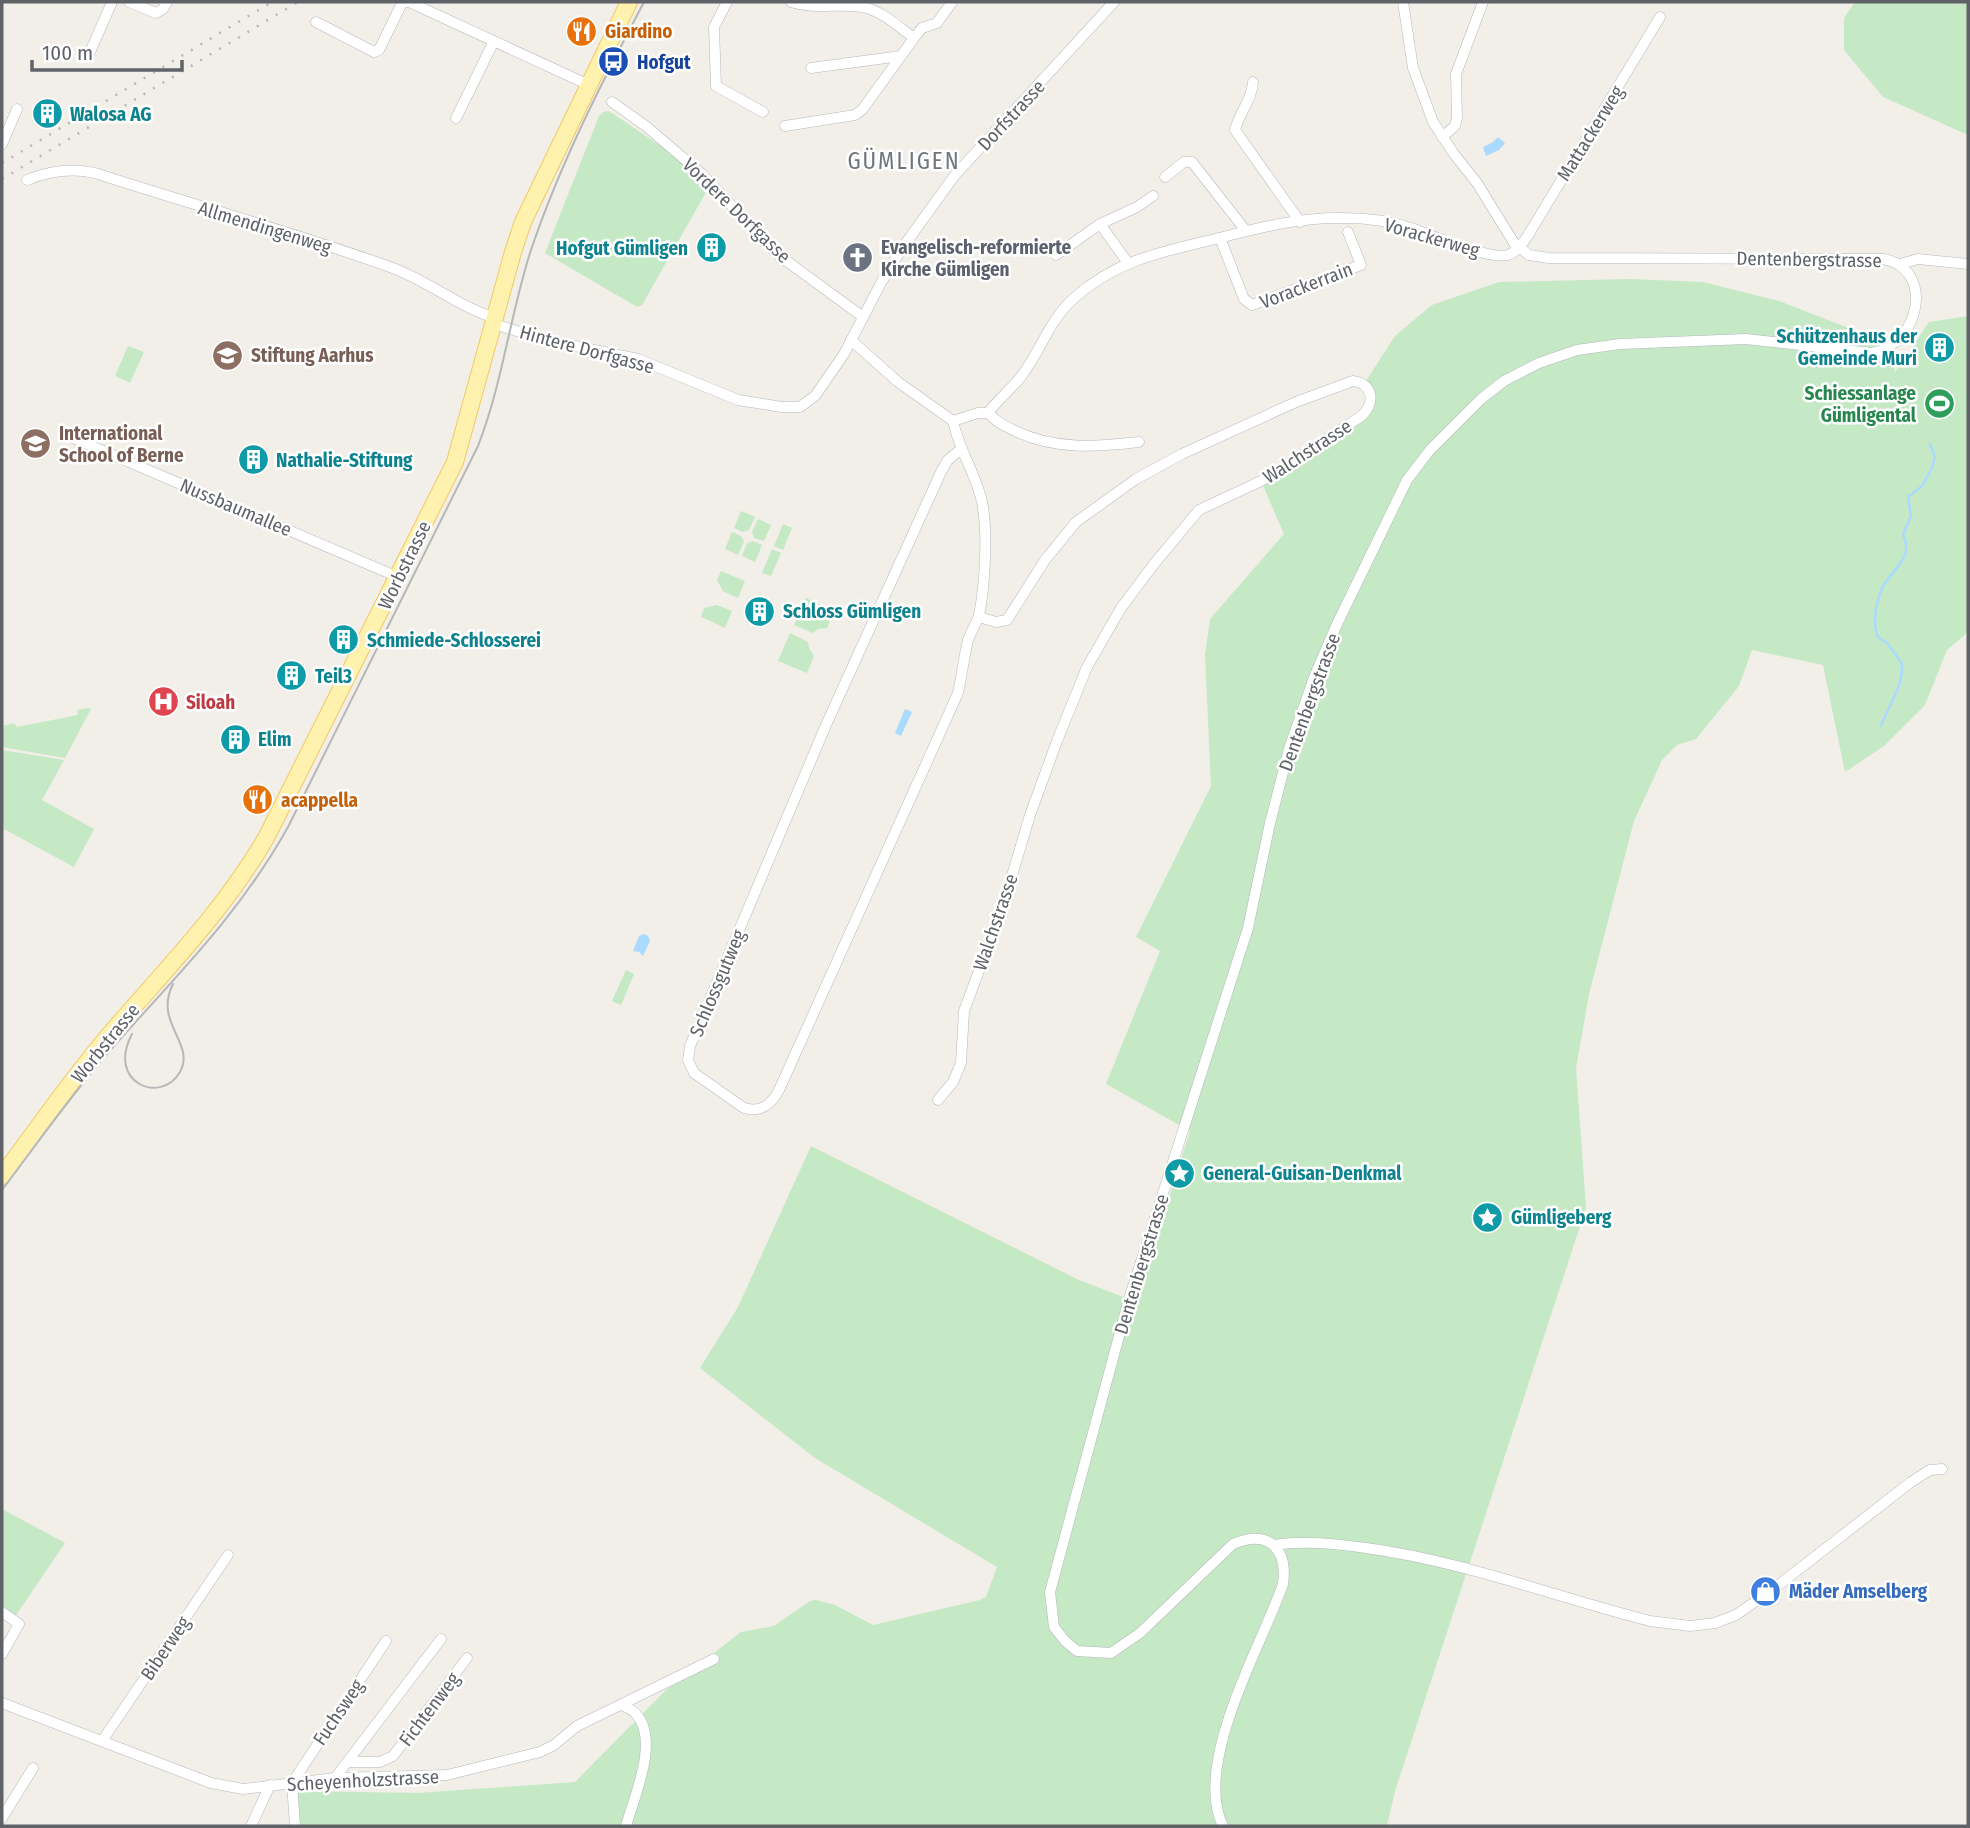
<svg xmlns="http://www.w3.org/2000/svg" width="1970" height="1828" font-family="'Fira Sans Condensed',sans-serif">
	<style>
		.green { fill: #c5e8c5 }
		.water { fill: #aadaff }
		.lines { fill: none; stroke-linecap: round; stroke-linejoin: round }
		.stream { stroke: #aadaff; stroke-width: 2.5 }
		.street-casing { stroke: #b5b8bc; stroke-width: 11 }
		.primary-casing { stroke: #f2c960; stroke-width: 18 }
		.street { stroke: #fff; stroke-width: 10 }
		.primary { stroke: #fff2af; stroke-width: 16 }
		.tram { stroke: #b6b7b8; stroke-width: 2 }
		.rail { stroke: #b6b7b8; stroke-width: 2.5; stroke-dasharray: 2 9; stroke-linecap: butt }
		.labels { text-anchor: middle; stroke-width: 5; stroke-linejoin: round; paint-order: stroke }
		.food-label { font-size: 19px; font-weight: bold; fill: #c56008; stroke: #fff; text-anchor: start }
		.transit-label { font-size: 19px; font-weight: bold; fill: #164399; stroke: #fff; text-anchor: start }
		.culture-label { font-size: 19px; font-weight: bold; fill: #0d838f; stroke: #fff; text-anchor: start }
		.street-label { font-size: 19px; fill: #5f6368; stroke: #fff }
		.worship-label { font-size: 19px; font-weight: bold; fill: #5b616d; stroke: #fff; text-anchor: start }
		.education-label { font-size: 19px; font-weight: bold; fill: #785e54; stroke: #fff; text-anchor: start }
		.leisure-label { font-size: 19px; font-weight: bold; fill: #27864d; stroke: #fff; text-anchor: end }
		.health-label { font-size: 19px; font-weight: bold; fill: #be3a42; stroke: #fff; text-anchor: start }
		.shop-label { font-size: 19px; font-weight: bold; fill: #366cbe; stroke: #fff; text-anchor: start }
		.quarter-label { font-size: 23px; letter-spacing: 2px; fill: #70757a; stroke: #fff }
	</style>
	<rect width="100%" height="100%" fill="#f1efe8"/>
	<!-- green -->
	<g class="green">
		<polygon points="1855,2 1968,2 1968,135 1883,97 1844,50 1844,18"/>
		<polygon points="609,111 668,151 709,187 642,305 637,307 545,253 599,116 603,112"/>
		<polygon points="1630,279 1703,282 1779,301 1877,339 1894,361 1895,372 1929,322 1968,316 1968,632 1947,650 1925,705 1884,746 1845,772 1823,665 1752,650 1739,686 1696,739 1677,745 1662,760 1634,821 1589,994 1576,1068 1586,1208 1395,1791 1387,1826 300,1826 297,1791 418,1793 575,1782 666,1690 741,1632 774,1626 810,1601 816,1600 835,1605 873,1625 980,1600 986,1597 997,1567 815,1458 700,1368 738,1307 811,1146 1079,1280 1136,1302 1190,1131 1106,1084 1160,951 1136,937 1211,786 1205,655 1210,619 1284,534 1261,481 1369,407 1364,384 1395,336 1432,305 1499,282"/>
		<polygon points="128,346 144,352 130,383 115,376"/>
		<polygon points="741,511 755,517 749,530 743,532 734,528"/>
		<polygon points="758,519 771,525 764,541 754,538 752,532"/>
		<polygon points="783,524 792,528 783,550 774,546"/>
		<polygon points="732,532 741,536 744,541 738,555 725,549"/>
		<polygon points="753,541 762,545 755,562 742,556 747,543"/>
		<polygon points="772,549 781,553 771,576 762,573"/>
		<polygon points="721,571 745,581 738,598 723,591 717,580"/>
		<polygon points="806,598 834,611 827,628 818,629 813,633 794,625"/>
		<polygon points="717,605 732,611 725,628 701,617 704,608"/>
		<polygon points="790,633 808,642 809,648 814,656 807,673 778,661"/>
		<polygon points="88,708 91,709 65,758 2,747 2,726 14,723 17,727 78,715 77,710"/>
		<polygon points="2,750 64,760 42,800 94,829 74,867 2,828"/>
		<polygon points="626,970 634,974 621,1005 612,1001"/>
		<polygon points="2,1509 65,1543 12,1621 2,1615"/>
	</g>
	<!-- water -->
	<g class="water">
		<polygon points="1498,137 1505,143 1499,150 1486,156 1483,147 1493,142"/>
		<polygon points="905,709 912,712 901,736 895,733"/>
		<polygon points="644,934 648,936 650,941 643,956 639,952 633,951 639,936"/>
	</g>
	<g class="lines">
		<!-- stream -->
		<path class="stream" d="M 1881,726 C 1889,704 1903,687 1902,664 L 1888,644 L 1878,637 C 1872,623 1876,597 1885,583 C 1895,568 1914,555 1903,535 L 1911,516 L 1908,497 L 1922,486 L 1932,468 L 1935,457 L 1930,444"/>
		<defs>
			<g id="street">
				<polyline points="129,2 156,13 163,9 167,2"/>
				<polyline points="409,2 589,85"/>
				<polyline points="727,2 714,27 716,86 763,112"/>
				<path d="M 791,2 C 815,10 838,3 862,7 C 881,10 899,27 914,38"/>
				<polyline points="316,22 374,52 379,50 402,3 407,2"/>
				<polyline points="90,52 112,2"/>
				<polyline points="811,68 901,56"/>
				<path d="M 1253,82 C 1252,100 1239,113 1235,130 L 1300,222"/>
				<polyline points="612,102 647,127 702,174 777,254 863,317"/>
				<polyline points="456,118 494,41"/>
				<polyline points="785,126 855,115 862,110 914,38 922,28 937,23 952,2"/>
				<polyline points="1442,137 1455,126 1457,118 1456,74 1483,2"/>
				<polyline points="2,144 17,109"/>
				<polyline points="1165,177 1184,162 1192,162 1246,231"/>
				<path d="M 27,180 C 49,171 72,168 95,173 C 193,205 293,232 390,267 C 427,280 457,306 495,318"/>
				<polyline points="1220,238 1244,299 1252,305 1361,265 1348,232"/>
				<polyline points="1056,255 1100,224"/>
				<polyline points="1128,263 1100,224 1137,207 1153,196"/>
				<polyline points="1900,264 1918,259 1968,264"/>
				<polyline points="494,324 546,340 638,359 738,400 782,407 800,407 815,396 844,354 882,281 903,247 955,175 1114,2"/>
				<polyline points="851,340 898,382 953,421"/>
				<path d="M 988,413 C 998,399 1013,388 1023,374 C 1041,349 1050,320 1073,299 C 1118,258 1167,251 1223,237 C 1261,227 1303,217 1343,218 C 1366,218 1390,221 1411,228 C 1431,235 1489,260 1508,255 C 1516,253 1522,244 1527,237 L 1660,17"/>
				<path d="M 953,421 C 959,450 976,474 982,502 C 988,531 985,586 979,615 C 977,623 971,631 968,640 C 964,657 962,675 958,693 L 779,1090 C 771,1105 761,1113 744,1108 L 694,1073 L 688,1060 L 690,1046 L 826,725 L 941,472 L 947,461 L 962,448"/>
				<path d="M 953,421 L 978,413 L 988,413 C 996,422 1005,426 1015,431 C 1055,450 1096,447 1139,442"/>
				<polyline points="73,438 398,577"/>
				<path d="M 938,1100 L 953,1082 L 961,1063 L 964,1011 L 1002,909 L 1030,815 L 1057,741 L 1087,667 L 1121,608 L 1154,564 L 1199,510 L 1261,481 L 1360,417 C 1375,405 1375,384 1353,381 L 1296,402 L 1182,454 L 1136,479 L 1076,522 L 1045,560 L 1007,620 L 996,622 L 979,617"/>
				<path d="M 1275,1545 C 1304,1540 1337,1544 1366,1548 C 1463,1561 1555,1597 1650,1621 L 1690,1626 L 1715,1623 L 1736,1615 L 1776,1587 L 1911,1482 L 1930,1470 L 1942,1469"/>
				<polyline points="2,1612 19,1624 2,1654"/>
				<polyline points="2,1703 211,1783 243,1789 335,1778 447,1775 540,1752 554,1745 577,1726 714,1659"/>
				<path d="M 622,1705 C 626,1707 633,1710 636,1714 C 660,1740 634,1797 626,1826"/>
				<polyline points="102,1741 228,1555"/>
				<polyline points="348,1762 380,1762 393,1756 467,1658"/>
				<polyline points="335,1778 441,1639"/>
				<polyline points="2,1818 33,1768"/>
				<polyline points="251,1826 270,1785"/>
				<polyline points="295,1826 292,1783 386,1641"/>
				<path d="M 1223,1826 C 1192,1764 1262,1645 1283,1584 C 1288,1548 1268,1529 1233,1544 L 1140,1633 L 1111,1653 L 1077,1651 L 1065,1641 L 1054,1627 L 1050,1592 L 1129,1299 L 1248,928 L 1270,823 L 1289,749 L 1315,675 L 1337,624 L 1407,480 L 1430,450 L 1481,399 L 1504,381 L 1539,363 L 1577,350 L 1620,344 L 1746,339 L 1872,353 C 1921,344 1935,268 1883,259 L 1549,258 L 1529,255 L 1514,243 L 1477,183 L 1454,154 L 1433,122 L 1413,68 L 1403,2"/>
			</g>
			<path id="primary" d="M 2,1176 C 37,1129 71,1080 109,1035 C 164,971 223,912 266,838 L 455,462 L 513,252 L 523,222 L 629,2"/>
		</defs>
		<!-- street casing -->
		<use href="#street" class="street-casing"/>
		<!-- primary casing -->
		<use href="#primary" class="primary-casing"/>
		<!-- street -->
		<use href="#street" class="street"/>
		<!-- primary -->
		<use href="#primary" class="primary"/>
		<!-- tram -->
		<g class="tram">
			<path d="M 132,1034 C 106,1083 161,1105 180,1072 C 196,1043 153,1023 173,984"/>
			<path d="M 2,1190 C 36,1145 69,1098 106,1055 C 173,979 238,917 288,827 L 478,446 C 503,382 510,314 531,250 C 560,164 602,82 644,2"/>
		</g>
		<!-- rail -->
		<g class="rail">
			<polyline points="2,163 272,2"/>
			<polyline points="2,179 298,2"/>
		</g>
	</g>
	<!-- icons -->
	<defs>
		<symbol id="restaurant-disc" viewBox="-11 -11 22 22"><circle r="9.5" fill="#e8710a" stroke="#fff"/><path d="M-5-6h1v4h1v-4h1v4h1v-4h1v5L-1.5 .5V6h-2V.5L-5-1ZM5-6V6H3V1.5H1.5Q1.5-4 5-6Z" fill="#fff"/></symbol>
		<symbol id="bus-disc" viewBox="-11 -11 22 22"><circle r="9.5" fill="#1a4fb4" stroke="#fff"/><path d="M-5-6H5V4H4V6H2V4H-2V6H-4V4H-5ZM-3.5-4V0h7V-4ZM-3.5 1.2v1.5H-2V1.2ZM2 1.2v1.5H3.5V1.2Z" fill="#fff"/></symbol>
		<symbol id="building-disc" viewBox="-11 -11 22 22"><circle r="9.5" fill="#0f9aa8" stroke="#fff"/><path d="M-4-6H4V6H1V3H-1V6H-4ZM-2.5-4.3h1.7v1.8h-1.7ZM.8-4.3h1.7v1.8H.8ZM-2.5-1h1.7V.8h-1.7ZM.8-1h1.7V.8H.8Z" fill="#fff"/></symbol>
		<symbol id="church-disc" viewBox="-11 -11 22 22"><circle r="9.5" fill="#6b7280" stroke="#fff"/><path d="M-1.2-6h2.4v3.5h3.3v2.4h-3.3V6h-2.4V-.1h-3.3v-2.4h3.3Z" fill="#fff"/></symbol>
		<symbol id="school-disc" viewBox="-11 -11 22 22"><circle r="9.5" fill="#8d6e63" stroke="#fff"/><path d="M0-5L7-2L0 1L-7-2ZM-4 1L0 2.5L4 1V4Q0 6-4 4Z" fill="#fff"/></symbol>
		<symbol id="stadium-disc" viewBox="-11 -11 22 22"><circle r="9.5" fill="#2e9e5b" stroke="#fff"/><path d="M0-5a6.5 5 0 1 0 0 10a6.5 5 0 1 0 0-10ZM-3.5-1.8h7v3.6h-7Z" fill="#fff"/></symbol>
		<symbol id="hospital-disc" viewBox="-11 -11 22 22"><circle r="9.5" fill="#e0444e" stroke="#fff"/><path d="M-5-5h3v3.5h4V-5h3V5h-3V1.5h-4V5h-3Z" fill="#fff"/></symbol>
		<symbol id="sight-disc" viewBox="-11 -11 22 22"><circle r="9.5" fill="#0f9aa8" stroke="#fff"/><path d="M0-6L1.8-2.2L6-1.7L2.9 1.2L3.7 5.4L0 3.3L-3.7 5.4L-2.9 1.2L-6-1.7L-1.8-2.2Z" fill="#fff"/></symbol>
		<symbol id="shop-disc" viewBox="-11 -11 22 22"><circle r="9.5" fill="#3f7fe0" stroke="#fff"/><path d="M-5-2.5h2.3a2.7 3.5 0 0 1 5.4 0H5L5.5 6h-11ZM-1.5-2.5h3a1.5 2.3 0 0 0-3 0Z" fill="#fff"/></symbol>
	</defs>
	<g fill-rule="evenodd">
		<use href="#restaurant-disc" x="564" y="14" width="35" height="35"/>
		<use href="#bus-disc" x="596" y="44" width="35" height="35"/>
		<use href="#building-disc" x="30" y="96" width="35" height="35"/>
		<use href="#building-disc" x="694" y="230" width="35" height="35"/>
		<use href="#church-disc" x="840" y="240" width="35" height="35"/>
		<use href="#building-disc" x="1922" y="330" width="35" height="35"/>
		<use href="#school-disc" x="210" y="338" width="35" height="35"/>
		<use href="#stadium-disc" x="1922" y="386" width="35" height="35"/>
		<use href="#school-disc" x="18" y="426" width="35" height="35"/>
		<use href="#building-disc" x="236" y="442" width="35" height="35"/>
		<use href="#building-disc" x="742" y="594" width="35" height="35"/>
		<use href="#building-disc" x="326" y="622" width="35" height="35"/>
		<use href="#building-disc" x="274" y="658" width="35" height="35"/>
		<use href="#hospital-disc" x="146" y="684" width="35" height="35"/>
		<use href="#building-disc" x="218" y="722" width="35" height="35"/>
		<use href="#restaurant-disc" x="240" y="782" width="35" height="35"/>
		<use href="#sight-disc" x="1162" y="1156" width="35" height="35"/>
		<use href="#sight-disc" x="1470" y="1200" width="35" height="35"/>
		<use href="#shop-disc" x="1748" y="1574" width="35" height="35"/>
	</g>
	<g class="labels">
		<!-- food labels -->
		<g class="food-label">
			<text x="605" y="38">Giardino</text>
			<text x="281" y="807">acappella</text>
		</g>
		<!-- transit labels -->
		<g class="transit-label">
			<text x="637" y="69">Hofgut</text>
		</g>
		<!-- culture labels -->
		<g class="culture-label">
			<text x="70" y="121">Walosa AG</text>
			<text x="688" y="255" text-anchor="end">Hofgut Gümligen</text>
			<text x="1917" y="343" text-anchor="end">Schützenhaus der<tspan x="1917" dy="22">Gemeinde Muri</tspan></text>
			<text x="276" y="467">Nathalie-Stiftung</text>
			<text x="783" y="618">Schloss Gümligen</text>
			<text x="367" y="647">Schmiede-Schlosserei</text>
			<text x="315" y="683">Teil3</text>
			<text x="258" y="746">Elim</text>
			<text x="1203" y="1180">General-Guisan-Denkmal</text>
			<text x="1511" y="1224">Gümligeberg</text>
		</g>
		<!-- street labels -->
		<g class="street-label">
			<text transform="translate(1011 115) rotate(-47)" y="7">Dorfstrasse</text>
			<text transform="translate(1590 133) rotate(-58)" y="7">Mattackerweg</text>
			<text transform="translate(737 210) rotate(44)" y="7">Vordere Dorfgasse</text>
			<text transform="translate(265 227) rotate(17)" y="7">Allmendingenweg</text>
			<text transform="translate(1432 237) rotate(16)" y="7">Vorackerweg</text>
			<text transform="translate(1809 259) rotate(1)" y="7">Dentenbergstrasse</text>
			<text transform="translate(1306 285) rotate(-21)" y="7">Vorackerrain</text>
			<text transform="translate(587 349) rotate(15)" y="7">Hintere Dorfgasse</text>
			<text transform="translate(1307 451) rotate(-33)" y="7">Walchstrasse</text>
			<text transform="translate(236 507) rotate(23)" y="7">Nussbaumallee</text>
			<text transform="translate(404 565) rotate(-64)" y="7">Worbstrasse</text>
			<text transform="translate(1309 702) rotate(-70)" y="7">Dentenbergstrasse</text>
			<text transform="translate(995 922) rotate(-71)" y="7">Walchstrasse</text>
			<text transform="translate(717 983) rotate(-67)" y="7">Schlossgutweg</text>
			<text transform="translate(105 1043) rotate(-51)" y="7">Worbstrasse</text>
			<text transform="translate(1141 1264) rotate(-73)" y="7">Dentenbergstrasse</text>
			<text transform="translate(165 1648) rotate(-56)" y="7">Biberweg</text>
			<text transform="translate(429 1709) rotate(-53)" y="7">Fichtenweg</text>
			<text transform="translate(338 1712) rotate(-56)" y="7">Fuchsweg</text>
			<text transform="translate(363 1780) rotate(-3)" y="7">Scheyenholzstrasse</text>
		</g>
		<!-- worship labels -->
		<g class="worship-label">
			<text x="881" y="254">Evangelisch-reformierte<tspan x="881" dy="22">Kirche Gümligen</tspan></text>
		</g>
		<!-- education labels -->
		<g class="education-label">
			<text x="251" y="362">Stiftung Aarhus</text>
			<text x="59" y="440">International<tspan x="59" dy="22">School of Berne</tspan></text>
		</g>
		<!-- leisure labels -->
		<g class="leisure-label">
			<text x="1916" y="400">Schiessanlage<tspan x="1916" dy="22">Gümligental</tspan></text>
		</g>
		<!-- health labels -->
		<g class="health-label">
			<text x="186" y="709">Siloah</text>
		</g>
		<!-- shop labels -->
		<g class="shop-label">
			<text x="1789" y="1598">Mäder Amselberg</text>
		</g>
		<!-- quarter labels -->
		<g class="quarter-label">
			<text x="904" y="169">GÜMLIGEN</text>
		</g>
	</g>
	<!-- border -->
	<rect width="1970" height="1828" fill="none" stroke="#5f6368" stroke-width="7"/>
	<!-- scale -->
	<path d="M32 60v10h150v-10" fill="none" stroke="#5f6368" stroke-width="3.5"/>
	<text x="42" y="60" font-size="21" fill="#5f6368" stroke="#ffffff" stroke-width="5" paint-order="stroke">100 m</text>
</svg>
